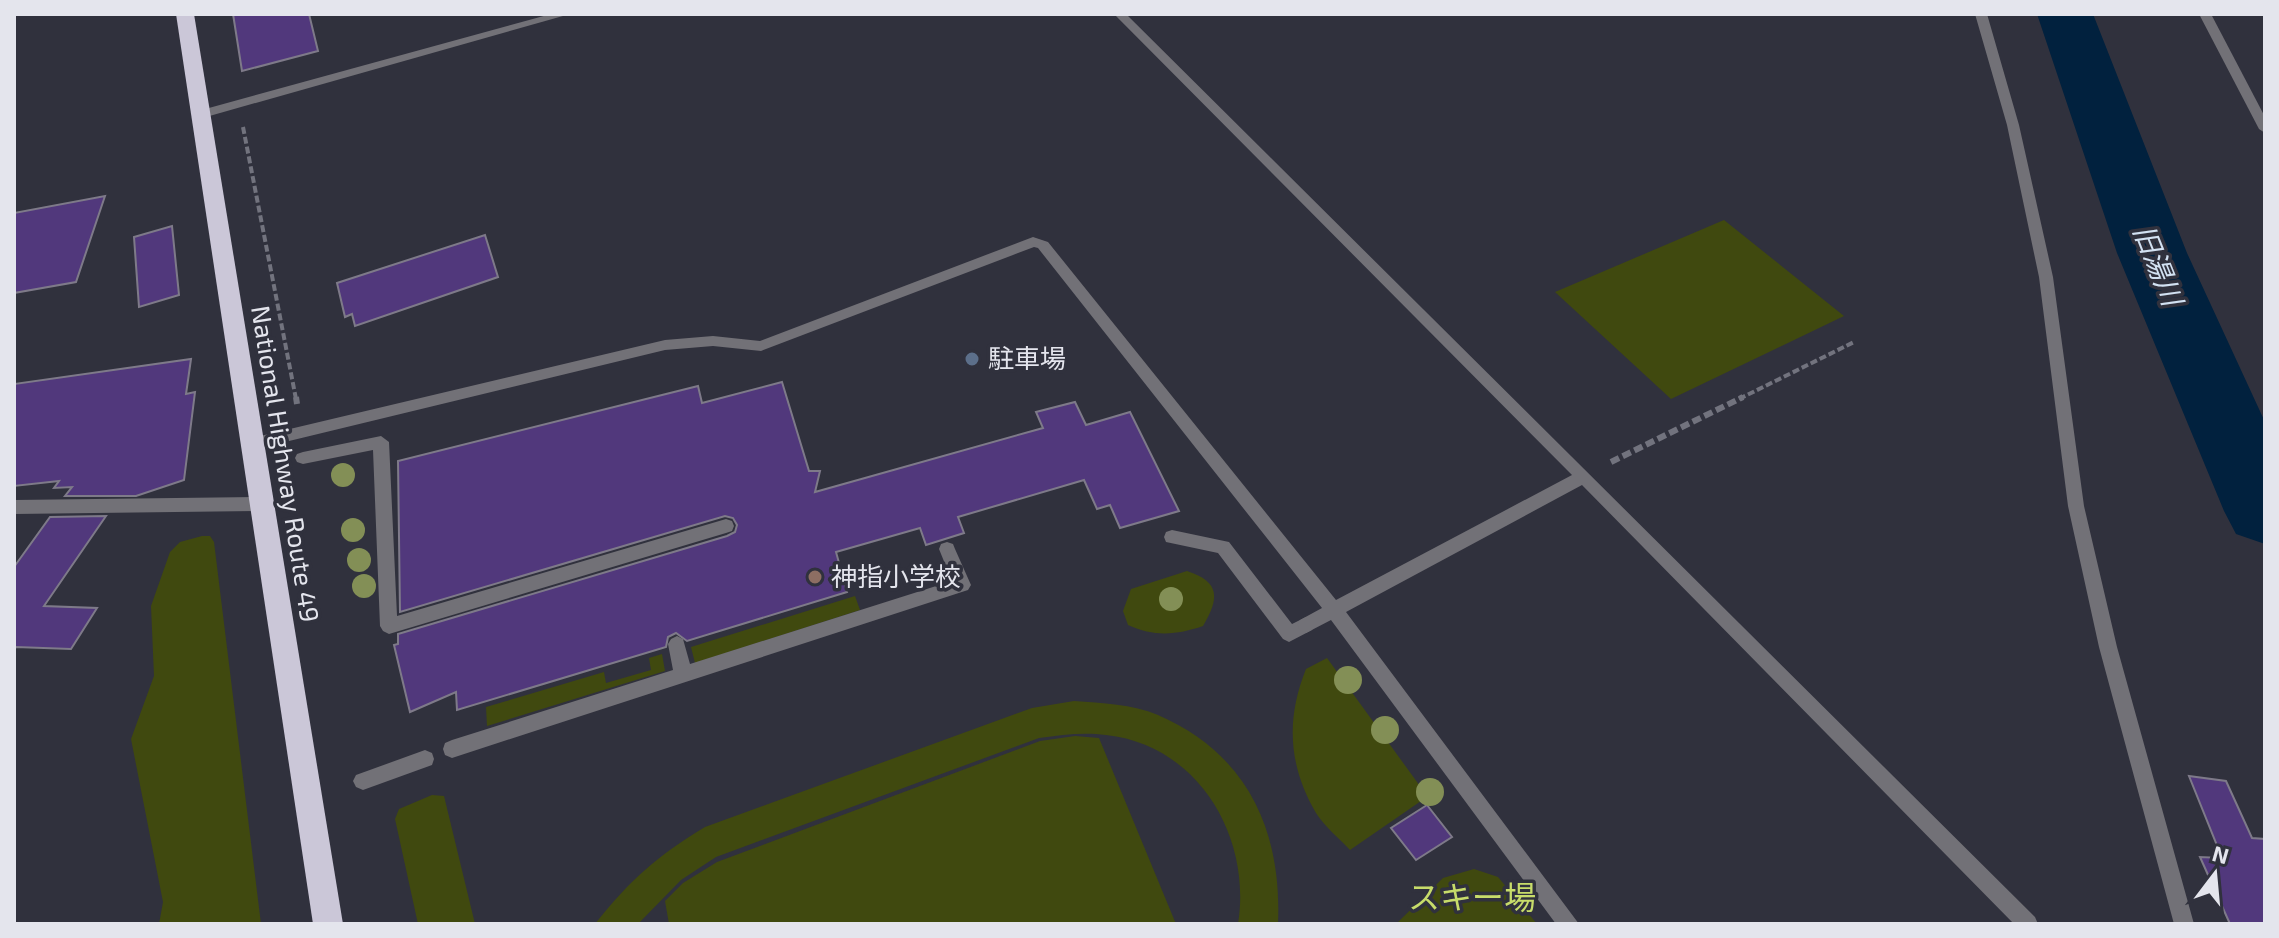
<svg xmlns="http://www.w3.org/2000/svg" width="2279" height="938" font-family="'Exo 2','Noto Sans JP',sans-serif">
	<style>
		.green { fill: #40490f }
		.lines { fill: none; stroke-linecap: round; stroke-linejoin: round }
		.river { fill: #01213e; fill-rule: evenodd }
		.building { fill: #51387c; stroke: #7e7a89; stroke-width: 2 }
		.path-far1 { stroke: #72737e; stroke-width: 4; stroke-dasharray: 7 3; stroke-linecap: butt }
		.path { stroke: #72737e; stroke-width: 6; stroke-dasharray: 9 4; stroke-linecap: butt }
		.lane { fill: #727177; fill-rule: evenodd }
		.street { fill: #727177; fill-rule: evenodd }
		.highway { fill: #cbc7d8; fill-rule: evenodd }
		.tree { fill: #838f56 }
		.service-dot { fill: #5c6f8a; stroke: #30313d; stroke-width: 3 }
		.education-dot { fill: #8d6e63; stroke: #30313d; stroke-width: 3 }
		.labels { text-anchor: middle; stroke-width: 7; stroke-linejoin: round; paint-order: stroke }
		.poi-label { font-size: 26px; fill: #e4e5ed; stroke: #30313d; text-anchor: start }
		.street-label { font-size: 26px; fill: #e4e5ed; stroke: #30313d }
		.water-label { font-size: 28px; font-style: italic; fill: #d2e1f2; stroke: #30313d }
		.near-park-label { font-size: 32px; fill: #c7dc6a; stroke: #30313d }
	</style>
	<rect width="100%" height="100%" fill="#30313d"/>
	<!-- green -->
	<g class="green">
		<polygon points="1724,220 1844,316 1671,399 1555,292"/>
		<polygon points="202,536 210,536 214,542 261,924 159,924 163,902 131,739 154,676 151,606 170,552 180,542"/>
		<path d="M 1187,571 C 1221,582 1219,599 1203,626 C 1177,635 1154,637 1128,625 L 1123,611 L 1131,589 Z"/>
		<polygon points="855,596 860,610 695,663 691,647"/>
		<polygon points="662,654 665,671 487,726 486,707 604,672 606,683 651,670 649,658"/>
		<path d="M 1327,658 L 1425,793 L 1421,801 L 1350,850 C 1339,838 1324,826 1316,813 C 1288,765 1286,719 1306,669 Z"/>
		<path d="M 1074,701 C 1102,703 1132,704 1158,715 C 1248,754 1282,831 1278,924 L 1238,924 C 1252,838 1199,745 1106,735 C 1083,732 1062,735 1039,738 L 716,857 L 681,880 L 638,924 L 595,924 C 629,881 658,855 705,827 L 1032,708 Z"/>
		<polygon points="1075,736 1099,738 1176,924 669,924 665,901 683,883 717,862 1040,741"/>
		<polygon points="432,795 444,796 475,924 418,924 395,819 399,809"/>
		<polygon points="1474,869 1498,877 1537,924 1396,924 1443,878"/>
	</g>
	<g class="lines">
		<!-- river -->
		<polygon class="river" points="2037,14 2093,14 2187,253 2265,422 2265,544 2236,534 2224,511 2117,253"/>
	</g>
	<!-- building -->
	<g class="building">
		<polygon points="233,14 309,14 318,51 242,71"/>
		<polygon points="105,196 76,282 14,293 14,213"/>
		<polygon points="172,226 179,295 139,307 134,237"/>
		<polygon points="485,235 498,277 355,326 352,314 345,317 337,283"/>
		<polygon points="191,359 186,394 195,392 184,480 136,496 65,496 72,487 54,488 59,481 14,486 14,384"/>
		<polygon points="782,382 809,471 820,471 815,492 1043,428 1036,412 1075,402 1086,425 1130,412 1179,511 1120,528 1110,505 1097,509 1084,480 958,517 964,533 926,545 920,528 836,552 847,592 687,641 676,633 668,637 666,647 457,710 456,692 410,712 394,645 398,644 398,634 727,536 735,532 737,525 733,518 725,516 400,612 398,461 698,386 702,403"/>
		<polygon points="106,516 44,606 97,608 71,649 16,647 14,650 14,567 50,517"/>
		<polygon points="2189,776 2226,781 2252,838 2265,839 2265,924 2230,924 2200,857 2222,858"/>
		<polygon points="1427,805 1452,837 1416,860 1391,828"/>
	</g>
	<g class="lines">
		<!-- path-far1 -->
		<g class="path-far1">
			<polyline points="243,127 296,399"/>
			<polyline points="1739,399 1854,342"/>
		</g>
		<!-- path -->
		<g class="path">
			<polyline points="296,397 297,404"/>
			<polyline points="1611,462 1743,397"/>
		</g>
		<!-- lane -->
		<g class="lane">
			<polygon points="381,436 389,442 397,616 726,519 732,521 734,526 732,531 726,533 389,634 383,631 380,626 373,450 303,464 297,462 295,458 297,454 303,452"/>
			<polygon points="1172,530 1229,542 1292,624 1306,617 1312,620 1315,625 1312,630 1289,642 1283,639 1218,553 1166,542 1164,537 1166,532"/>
		</g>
		<!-- street -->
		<g class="street">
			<polygon points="551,14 570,14 206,117 202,118 196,114 198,111"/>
			<polygon points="1114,14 1126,14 2035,917 2038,924 2014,924 1582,485 1346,612 1579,924 1556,924 1331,620 1306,633 1300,630 1297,625 1300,620 1322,608 1038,248 1034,247 761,351 713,346 665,350 252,450 244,444 252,438 665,340 713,336 760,341 1033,237 1048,242 1336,600 1572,475"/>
			<polygon points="1975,14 1987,14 2019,125 2053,277 2084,506 2117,647 2194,924 2174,924 2099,647 2068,506 2039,277 2007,125"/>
			<polygon points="2199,14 2211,14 2265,117 2265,133 2259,129"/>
			<polygon points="264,497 270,499 272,504 270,509 264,511 14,514 14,500"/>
			<polygon points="947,542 953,544 955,549 971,585 968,590 452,758 445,755 443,749 445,743 452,740 673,670 668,644 671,639 677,636 683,639 690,664 952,581 939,549 941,544"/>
			<polygon points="425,750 432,753 434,759 432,765 363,790 356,787 353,781 356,775"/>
		</g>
		<!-- highway -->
		<polygon class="highway" points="176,14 194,14 343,924 313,924"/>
	</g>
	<!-- trees -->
	<g class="tree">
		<circle cx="343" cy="475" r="12"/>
		<circle cx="353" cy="530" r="12"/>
		<circle cx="359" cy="560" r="12"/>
		<circle cx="364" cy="586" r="12"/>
		<circle cx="1171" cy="599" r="12"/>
		<circle cx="1348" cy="680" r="14"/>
		<circle cx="1385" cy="730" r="14"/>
		<circle cx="1430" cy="792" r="14"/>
	</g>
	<!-- markers -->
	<circle class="service-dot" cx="972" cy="359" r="8"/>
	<circle class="education-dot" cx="815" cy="577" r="8"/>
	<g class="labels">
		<!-- poi labels -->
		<g class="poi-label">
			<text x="988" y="368">駐車場</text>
			<text x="831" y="586">神指小学校</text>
		</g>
		<!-- street labels -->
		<g class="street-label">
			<text transform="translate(285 464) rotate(81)" y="9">National Highway Route 49</text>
		</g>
		<!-- water labels -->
		<g class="water-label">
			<text transform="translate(2158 265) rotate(68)" y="10">旧湯川</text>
		</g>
		<!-- near-park labels -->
		<g class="near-park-label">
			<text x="1472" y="909">スキー場</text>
		</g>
	</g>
	<!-- border -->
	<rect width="2279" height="938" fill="none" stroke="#e4e5ed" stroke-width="32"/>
	<!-- north arrow -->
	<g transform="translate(2215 874) rotate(16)" stroke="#30313d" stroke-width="6" paint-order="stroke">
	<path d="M0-6L14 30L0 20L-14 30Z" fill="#e4e5ed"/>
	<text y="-12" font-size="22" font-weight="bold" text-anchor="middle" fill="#e4e5ed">N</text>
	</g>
</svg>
